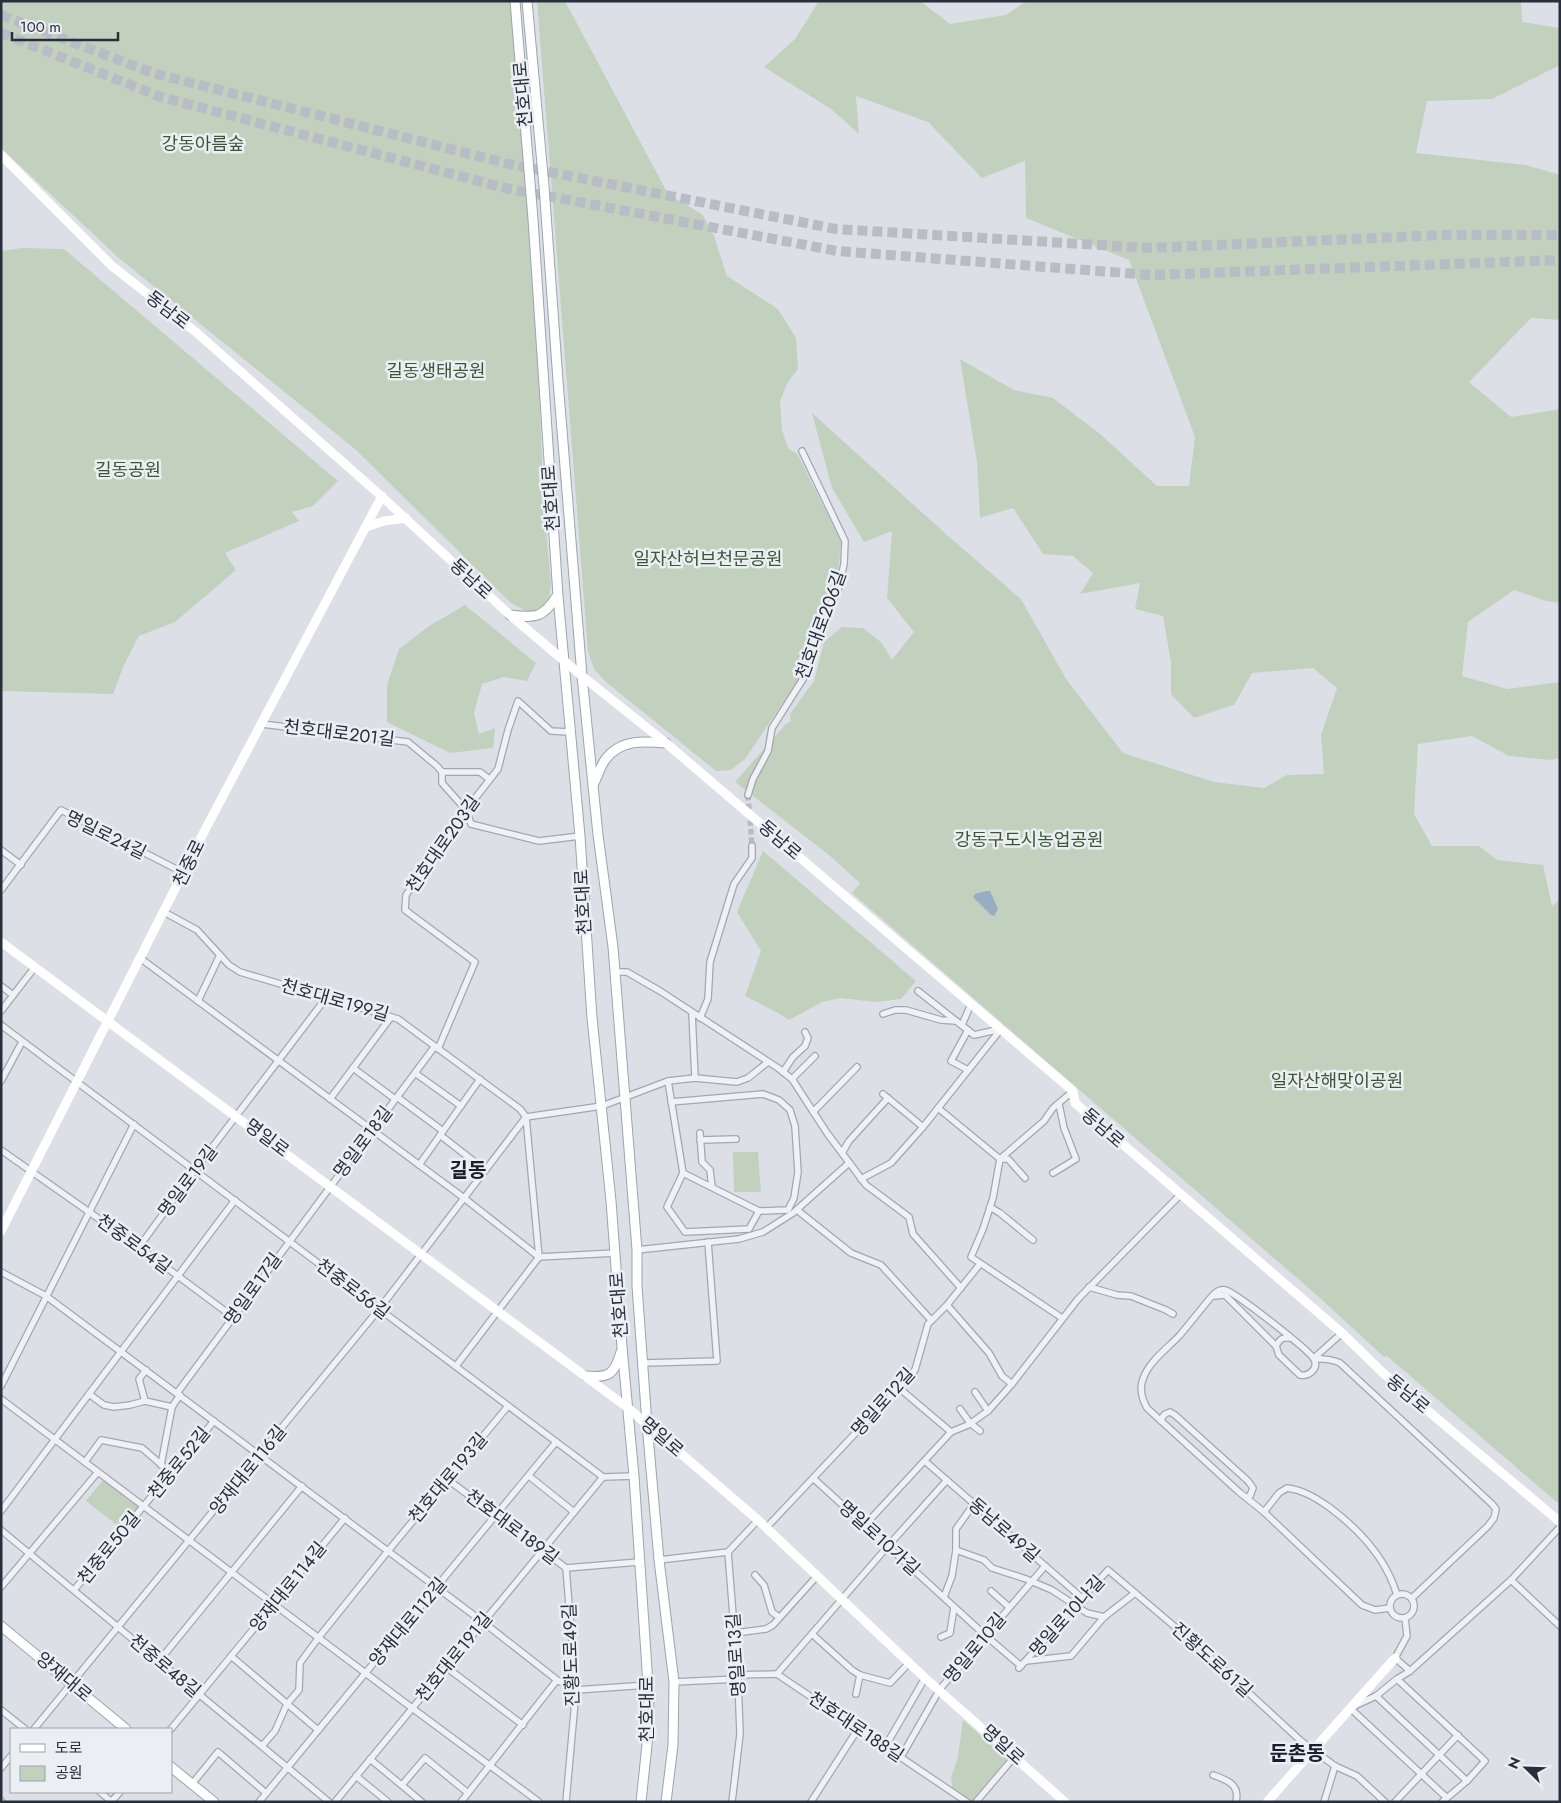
<svg xmlns="http://www.w3.org/2000/svg" width="1561" height="1803" font-family="Jost,'Noto Sans KR',sans-serif">
	<style>
		.green { fill: #c2d0be }
		.water { fill: #98acc6 }
		.lines { fill: none; stroke-linecap: round; stroke-linejoin: round }
		.street-tunnel { stroke: #b8bcc4; stroke-width: 5.5; stroke-dasharray: 5.5 3; stroke-linecap: butt }
		.highway-tunnel { stroke: #b8bcc4; stroke-width: 10; stroke-dasharray: 10 5; stroke-linecap: butt }
		.street-casing { stroke: #a2a7b0; stroke-width: 8 }
		.primary-casing { stroke: #9ca4b1; stroke-width: 11 }
		.street { stroke: #eff1f5; stroke-width: 5.5 }
		.secondary { stroke: #fff; stroke-width: 9 }
		.primary { stroke: #fff; stroke-width: 9 }
		.labels { text-anchor: middle; stroke-width: 5; stroke-linejoin: round; paint-order: stroke }
		.street-label { font-size: 18px; fill: #272e3c; stroke: #ebeff4 }
		.park-label { font-size: 18px; fill: #3a5734; stroke: #ebeff4 }
		.quarter-label { font-size: 20px; font-weight: bold; fill: #191f2c; stroke: #ebeff4 }
	</style>
	<rect width="100%" height="100%" fill="#dce0e6"/>
	<!-- green -->
	<g class="green">
		<polygon points="1,1 514,1 531,185 544,509 551,584 548,604 541,611 530,613 511,603 355,449 120,259 1,148"/>
		<polygon points="537,1 565,1 668,194 702,214 714,236 727,276 778,309 796,338 798,369 788,382 780,401 782,430 788,448 798,455 841,542 839,565 834,587 808,644 804,671 745,759 731,770 716,771 606,682 594,669 588,651"/>
		<polygon points="819,1 920,1 950,24 1006,15 1027,1 1521,1 1522,22 1560,28 1560,65 1492,99 1427,101 1416,153 1526,165 1560,175 1560,320 1531,318 1469,382 1511,417 1560,409 1560,603 1546,601 1514,590 1468,622 1462,676 1507,689 1560,682 1560,758 1551,760 1509,756 1472,736 1418,744 1414,814 1432,846 1479,846 1497,860 1543,865 1552,906 1560,899 1560,1505 1387,1356 1384,1357 1320,1298 852,893 860,883 829,855 735,782 785,725 791,721 790,714 814,681 824,642 842,627 863,628 882,643 892,660 914,632 887,598 892,531 864,542 832,488 812,413 947,535 1021,599 1066,679 1123,753 1214,782 1264,788 1287,775 1324,774 1321,735 1337,688 1313,668 1252,673 1234,705 1194,718 1171,694 1171,663 1163,616 1135,609 1140,583 1080,594 1093,573 1073,556 1043,554 1013,508 980,518 977,462 960,359 1014,390 1053,398 1099,433 1157,486 1189,486 1195,437 1129,260 1026,218 1025,161 982,178 928,122 856,96 859,134 831,109 764,67 795,39"/>
		<polygon points="22,248 64,249 338,481 313,506 292,512 299,521 225,553 236,570 175,622 139,636 124,665 113,694 1,691 1,251"/>
		<polygon points="465,605 536,663 527,681 504,677 482,684 474,713 479,734 495,728 493,748 450,753 387,722 387,685 399,649 429,626"/>
		<polygon points="763,851 916,981 901,999 875,1002 841,998 822,1002 789,1020 778,1013 745,996 761,951 737,912"/>
		<polygon points="733,1152 758,1152 761,1192 734,1192"/>
		<polygon points="104,1479 140,1506 122,1529 86,1501"/>
		<polygon points="963,1720 1007,1759 971,1802 953,1791 951,1777 958,1757"/>
	</g>
	<!-- water -->
	<polygon class="water" points="986,891 990,891 998,909 994,916 991,915 973,897 975,894"/>
	<g class="lines">
		<!-- street-tunnel -->
		<polyline class="street-tunnel" points="748,795 752,846"/>
		<!-- highway-tunnel -->
		<g class="highway-tunnel">
			<polyline points="1,15 153,73 509,164 836,229 1148,248 1442,235 1560,235"/>
			<polyline points="1,33 161,97 505,188 837,251 1151,275 1560,260"/>
		</g>
		<defs>
			<g id="street">
				<polyline points="262,724 408,742 437,766 442,772 442,783 466,810 471,824 539,841 580,836"/>
				<polyline points="442,772 480,772 489,779"/>
				<polyline points="748,795 753,779 768,751 772,728 808,671 812,644 839,587 844,564 845,541 802,451"/>
				<polyline points="1,850 21,865"/>
				<polyline points="1,890 61,810 184,873"/>
				<polyline points="164,912 197,930 229,965 240,972 398,1019 520,1109 526,1117 539,1257"/>
				<polyline points="140,958 464,1198 539,1257 615,1253"/>
				<polyline points="614,972 627,972 660,991 778,1068 792,1079 827,1133 866,1185 909,1217 913,1234 961,1288"/>
				<polyline points="1,986 13,995"/>
				<polyline points="918,991 974,1035 1001,1029"/>
				<polyline points="198,1001 220,955"/>
				<polyline points="1,1011 35,967"/>
				<polyline points="692,1013 695,1078"/>
				<polyline points="883,1014 895,1010 906,1010 941,1020 956,1021"/>
				<polyline points="700,1018 708,999 710,962 734,884 752,858 752,846"/>
				<polyline points="1,1025 603,1477 634,1476"/>
				<polyline points="962,1025 971,1004"/>
				<polyline points="968,1030 951,1061 968,1070"/>
				<polyline points="438,1049 475,962 405,910 406,895 466,810 498,769 508,730 518,701 551,731 569,732"/>
				<polyline points="353,1068 395,1099"/>
				<polyline points="783,1072 793,1057 805,1046 808,1038 805,1032"/>
				<polyline points="415,1073 461,1106"/>
				<polyline points="792,1079 815,1056"/>
				<polyline points="1,1081 22,1042"/>
				<polyline points="668,1081 683,1173 667,1207 685,1232 749,1229 759,1211"/>
				<polyline points="883,1094 923,1127"/>
				<polyline points="397,1097 443,1131"/>
				<polyline points="330,1099 391,1017"/>
				<polyline points="671,1102 763,1094 779,1100 790,1110 795,1126 798,1172 794,1198 788,1210 759,1211 683,1173"/>
				<polyline points="938,1108 1000,1159 1008,1159 1025,1178"/>
				<polyline points="813,1112 857,1067"/>
				<polyline points="700,1133 702,1162 710,1170 712,1187"/>
				<polyline points="440,1135 485,1170"/>
				<polyline points="700,1140 736,1139"/>
				<polyline points="1,1150 139,1247 233,1317"/>
				<polyline points="842,1153 849,1141 888,1098"/>
				<polyline points="419,1165 480,1079"/>
				<polyline points="1053,1173 1076,1159 1064,1128 1059,1104"/>
				<polyline points="861,1179 891,1163 923,1127 1001,1029"/>
				<polyline points="990,1207 1000,1213 1033,1240"/>
				<polyline points="797,1210 851,1253 881,1265 931,1320"/>
				<polyline points="139,1247 195,1170 326,998"/>
				<polyline points="637,1250 739,1239 763,1232 793,1213 849,1163"/>
				<polyline points="1,1272 46,1296 483,1622 557,1680 576,1690 648,1685"/>
				<polyline points="1089,1287 1117,1295 1131,1296 1166,1310 1173,1314"/>
				<polyline points="1214,1296 1225,1295 1276,1346"/>
				<polyline points="947,1305 989,1353 1002,1376 1012,1384"/>
				<polyline points="1062,1318 971,1257 983,1229 993,1198 1000,1159 1044,1121 1053,1108 1073,1091"/>
				<path d="M 1314,1358 C 1323,1360 1331,1358 1340,1363 L 1492,1504 L 1496,1509 L 1494,1518 L 1488,1526 L 1412,1598"/>
				<polyline points="1314,1358 1342,1333"/>
				<polyline points="643,1363 717,1361 708,1242"/>
				<polyline points="456,1366 539,1257"/>
				<polyline points="1,1386 134,1124"/>
				<polyline points="899,1388 951,1432"/>
				<polyline points="975,1392 988,1411"/>
				<polyline points="177,1393 435,1046"/>
				<polyline points="89,1394 104,1405 114,1407 130,1405 145,1401 172,1407"/>
				<polyline points="1,1399 412,1708 539,1802"/>
				<polyline points="145,1401 139,1379 146,1370"/>
				<polyline points="960,1409 970,1423 980,1431"/>
				<path d="M 1161,1421 C 1163,1415 1164,1414 1170,1412 L 1175,1415 L 1248,1481 L 1253,1488 L 1250,1496 L 1246,1497"/>
				<polyline points="85,1462 101,1440 142,1448 171,1473"/>
				<polyline points="926,1462 1082,1598"/>
				<polyline points="161,1465 172,1407 180,1395"/>
				<polyline points="529,1476 574,1512"/>
				<polyline points="813,1478 986,1636 1021,1666"/>
				<polyline points="447,1479 566,1568 639,1562"/>
				<polyline points="1,1511 235,1200"/>
				<path d="M 1264,1512 L 1239,1492 L 1147,1408 C 1142,1399 1139,1389 1143,1379 C 1149,1361 1168,1348 1180,1335 C 1191,1322 1201,1309 1212,1296 C 1216,1292 1219,1289 1225,1290 C 1235,1292 1309,1350 1314,1359 C 1319,1368 1309,1377 1300,1375 L 1279,1355 L 1276,1346 C 1280,1339 1282,1337 1290,1338"/>
				<polyline points="865,1525 951,1432 968,1425 988,1411 1012,1384 1078,1299 1181,1194"/>
				<polyline points="766,1528 915,1370 928,1324 947,1305 980,1264"/>
				<polyline points="1,1530 329,1802"/>
				<polyline points="956,1550 984,1560 992,1568 1026,1579 1052,1590 1087,1613 1104,1617"/>
				<polyline points="659,1560 728,1552"/>
				<polyline points="755,1575 764,1585 772,1612 779,1617"/>
				<polyline points="1511,1580 1560,1626"/>
				<polyline points="1,1587 98,1472"/>
				<polyline points="74,1590 214,1421"/>
				<polyline points="991,1591 1009,1607"/>
				<circle cx="1402" cy="1606" r="12"/>
				<polyline points="944,1597 952,1576 956,1550 956,1529 974,1504"/>
				<path d="M 1390,1608 L 1375,1610 L 1362,1605 L 1264,1512 L 1279,1493 L 1287,1488 C 1303,1490 1316,1498 1329,1507 C 1360,1530 1386,1558 1397,1595"/>
				<polyline points="1405,1618 1407,1636 1395,1658 1410,1671"/>
				<polyline points="735,1633 766,1629 773,1625 817,1576"/>
				<polyline points="812,1634 852,1670 860,1675 890,1683 909,1663"/>
				<polyline points="941,1637 950,1633 954,1607"/>
				<polyline points="231,1656 318,1730"/>
				<polyline points="159,1661 302,1486"/>
				<polyline points="1026,1661 1071,1656 1104,1617 1135,1593"/>
				<polyline points="446,1667 523,1725"/>
				<polyline points="1019,1668 1108,1570 1200,1648 1301,1741 1335,1766 1357,1776 1385,1802"/>
				<polyline points="777,1674 888,1546 947,1480"/>
				<polyline points="738,1675 777,1674 967,1802"/>
				<polyline points="1397,1679 1485,1761 1467,1781 1442,1802"/>
				<polyline points="674,1682 738,1679"/>
				<polyline points="856,1694 860,1675"/>
				<polyline points="1376,1696 1467,1781"/>
				<polyline points="1,1710 25,1729"/>
				<polyline points="34,1729 380,1308 526,1117 602,1106 668,1081 695,1078 737,1082 748,1078 768,1062"/>
				<polyline points="171,1729 345,1518"/>
				<polyline points="262,1746 275,1731 287,1704 299,1690 300,1663 319,1637 388,1551 508,1406"/>
				<polyline points="885,1747 925,1678"/>
				<polyline points="901,1757 940,1689 1045,1566"/>
				<polyline points="370,1759 422,1802"/>
				<polyline points="1,1768 11,1756"/>
				<path d="M 1213,1775 C 1227,1780 1240,1784 1236,1802"/>
				<polyline points="356,1776 388,1802"/>
				<polyline points="192,1784 218,1752 266,1793"/>
				<polyline points="402,1785 425,1758 468,1793"/>
				<polyline points="100,1792 112,1802"/>
				<polyline points="1446,1797 1350,1708 1376,1696 1397,1679 1410,1671 1511,1580 1560,1527"/>
				<polyline points="1,1801 2,1802"/>
				<polyline points="111,1802 120,1792"/>
				<polyline points="259,1802 556,1442"/>
				<polyline points="335,1802 603,1477"/>
				<polyline points="461,1802 557,1680"/>
				<polyline points="566,1802 576,1690 566,1568"/>
				<polyline points="732,1802 740,1734 738,1679 728,1552 758,1520"/>
				<polyline points="811,1802 858,1729"/>
				<polyline points="976,1802 1015,1756"/>
				<polyline points="1324,1802 1335,1766"/>
				<polyline points="1395,1802 1458,1735"/>
			</g>
			<g id="primary">
				<polyline points="515,1 533,219 558,596 580,836 592,1018 611,1201 622,1347 634,1476 649,1699 648,1735 641,1802"/>
				<polyline points="527,1 544,186 558,381 582,676 598,835 613,947 637,1250 637,1286 647,1424 659,1560 674,1682 673,1745 666,1802"/>
				<path d="M 510,615 C 536,618 543,618 557,596"/>
				<path d="M 593,785 C 597,778 600,767 605,760 C 620,739 644,741 666,743"/>
				<path d="M 586,1376 C 609,1378 614,1375 621,1352"/>
				<polyline points="1,1626 126,1729"/>
				<polyline points="171,1767 214,1802"/>
			</g>
		</defs>
		<!-- street casing -->
		<use href="#street" class="street-casing"/>
		<!-- primary casing -->
		<use href="#primary" class="primary-casing"/>
		<!-- street -->
		<use href="#street" class="street"/>
		<!-- secondary -->
		<g class="secondary">
			<polyline points="1,155 112,266 197,333 380,495 510,615 582,676 666,743 1073,1091 1075,1103 1342,1333 1383,1373 1560,1522"/>
			<polyline points="366,527 384,521 406,518"/>
			<polyline points="1,942 628,1408 758,1520 925,1678 1065,1802"/>
			<polyline points="1,1231 206,828 382,496"/>
			<polyline points="1267,1802 1395,1658"/>
		</g>
		<!-- primary -->
		<use href="#primary" class="primary"/>
	</g>
	<g class="labels">
		<!-- street labels -->
		<g class="street-label">
			<text transform="translate(523 94) rotate(-95)" y="6">천호대로</text>
			<text transform="translate(168 310) rotate(38)" y="6">동남로</text>
			<text transform="translate(551 498) rotate(-94)" y="6">천호대로</text>
			<text transform="translate(471 579) rotate(43)" y="6">동남로</text>
			<text transform="translate(821 625) rotate(-70)" y="6">천호대로206길</text>
			<text transform="translate(339 733) rotate(7)" y="6">천호대로201길</text>
			<text transform="translate(106 835) rotate(26)" y="6">명일로24길</text>
			<text transform="translate(780 840) rotate(41)" y="6">동남로</text>
			<text transform="translate(443 844) rotate(-55)" y="6">천호대로203길</text>
			<text transform="translate(189 863) rotate(-64)" y="6">천중로</text>
			<text transform="translate(583 902) rotate(-93)" y="6">천호대로</text>
			<text transform="translate(335 1000) rotate(16)" y="6">천호대로199길</text>
			<text transform="translate(1103 1128) rotate(41)" y="6">동남로</text>
			<text transform="translate(267 1138) rotate(37)" y="6">명일로</text>
			<text transform="translate(363 1142) rotate(-53)" y="6">명일로18길</text>
			<text transform="translate(188 1181) rotate(-53)" y="6">명일로19길</text>
			<text transform="translate(134 1244) rotate(36)" y="6">천중로54길</text>
			<text transform="translate(253 1289) rotate(-54)" y="6">명일로17길</text>
			<text transform="translate(353 1289) rotate(37)" y="6">천중로56길</text>
			<text transform="translate(619 1305) rotate(-94)" y="6">천호대로</text>
			<text transform="translate(1408 1394) rotate(40)" y="6">동남로</text>
			<text transform="translate(883 1402) rotate(-48)" y="6">명일로12길</text>
			<text transform="translate(662 1437) rotate(41)" y="6">명일로</text>
			<text transform="translate(179 1463) rotate(-51)" y="6">천중로52길</text>
			<text transform="translate(248 1470) rotate(-51)" y="6">양재대로116길</text>
			<text transform="translate(448 1478) rotate(-50)" y="6">천호대로193길</text>
			<text transform="translate(512 1527) rotate(37)" y="6">천호대로189길</text>
			<text transform="translate(1004 1530) rotate(41)" y="6">동남로49길</text>
			<text transform="translate(879 1538) rotate(42)" y="6">명일로10가길</text>
			<text transform="translate(109 1548) rotate(-51)" y="6">천중로50길</text>
			<text transform="translate(288 1587) rotate(-51)" y="6">양재대로114길</text>
			<text transform="translate(1067 1616) rotate(-48)" y="6">명일로10나길</text>
			<text transform="translate(408 1622) rotate(-50)" y="6">양재대로112길</text>
			<text transform="translate(975 1648) rotate(-50)" y="6">명일로10길</text>
			<text transform="translate(571 1655) rotate(-92)" y="6">진황도로49길</text>
			<text transform="translate(736 1655) rotate(-94)" y="6">명일로13길</text>
			<text transform="translate(454 1657) rotate(-51)" y="6">천호대로191길</text>
			<text transform="translate(1212 1660) rotate(42)" y="6">진황도로61길</text>
			<text transform="translate(165 1666) rotate(40)" y="6">천중로48길</text>
			<text transform="translate(64 1677) rotate(40)" y="6">양재대로</text>
			<text transform="translate(647 1709) rotate(-90)" y="6">천호대로</text>
			<text transform="translate(856 1727) rotate(34)" y="6">천호대로188길</text>
			<text transform="translate(1003 1745) rotate(42)" y="6">명일로</text>
		</g>
		<!-- park labels -->
		<g class="park-label">
			<text x="203" y="150">강동아름숲</text>
			<text x="436" y="377">길동생태공원</text>
			<text x="128" y="476">길동공원</text>
			<text x="708" y="565">일자산허브천문공원</text>
			<text x="1029" y="846">강동구도시농업공원</text>
			<text x="1337" y="1087">일자산해맞이공원</text>
		</g>
		<!-- quarter labels -->
		<g class="quarter-label">
			<text x="468" y="1177">길동</text>
			<text x="1297" y="1760">둔촌동</text>
		</g>
	</g>
	<!-- border -->
	<rect width="1561" height="1803" fill="none" stroke="#272e3c" stroke-width="5"/>
	<!-- legend -->
	<rect x="10" y="1728" width="162" height="65" fill="#ebeff4" stroke="#9da2aa"/>
	<rect x="20" y="1744" width="25" height="8" fill="#ffffff" stroke="#9da2aa"/>
	<text x="55" y="1753" font-size="15" fill="#272e3c">도로</text>
	<rect x="20" y="1766" width="25" height="15" fill="#c2d0be" stroke="#9da2aa"/>
	<text x="55" y="1778" font-size="15" fill="#272e3c">공원</text>
	<!-- north arrow -->
	<g transform="translate(1526 1768) rotate(293)" stroke="#ebeff4" stroke-width="4" paint-order="stroke">
	<path d="M0-4L9 19L0 12L-9 19Z" fill="#272e3c"/>
	<text y="-8" font-size="14" font-weight="bold" text-anchor="middle" fill="#272e3c">N</text>
	</g>
	<!-- scale -->
	<path d="M12 32v8h106v-8" fill="none" stroke="#272e3c" stroke-width="2.5"/>
	<text x="20" y="32" font-size="15" fill="#272e3c" stroke="#ebeff4" stroke-width="4" paint-order="stroke">100 m</text>
</svg>
